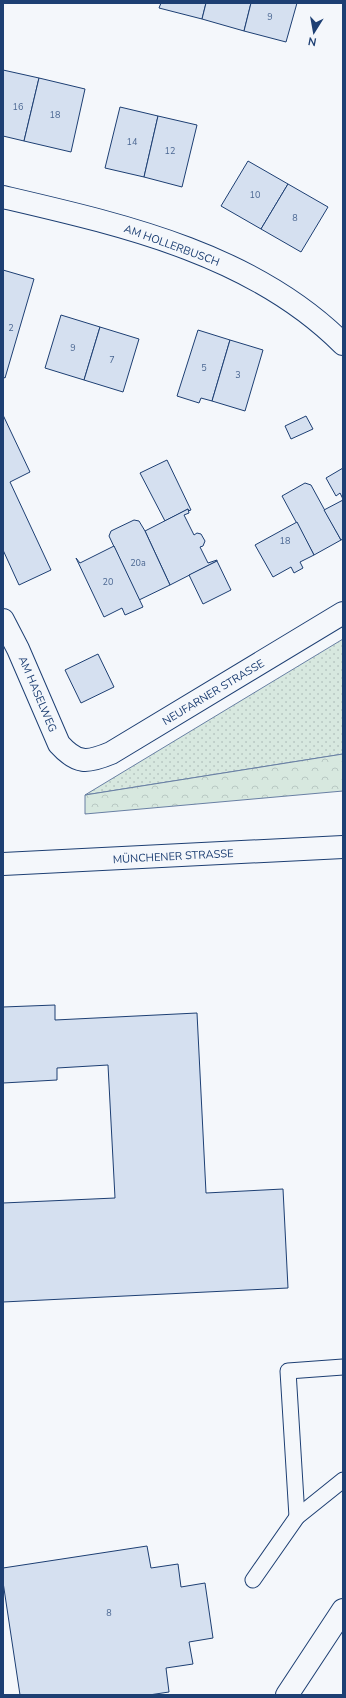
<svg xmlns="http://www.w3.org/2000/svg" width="346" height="1698" font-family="'Nunito Sans',sans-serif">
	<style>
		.green { fill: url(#green-dots); stroke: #687fa3 }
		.forest { fill: url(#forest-crowns); stroke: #687fa3 }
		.building { fill: #d5e0f0; stroke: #1d3f73 }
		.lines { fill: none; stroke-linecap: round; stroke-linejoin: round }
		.lane-casing { stroke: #1d3f73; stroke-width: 17 }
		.street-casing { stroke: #1d3f73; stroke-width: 24 }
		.secondary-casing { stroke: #1d3f73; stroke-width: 24 }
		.lane { stroke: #f4f7fb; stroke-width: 15 }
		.street { stroke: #f4f7fb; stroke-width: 22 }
		.secondary { stroke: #f4f7fb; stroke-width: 22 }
		.labels { text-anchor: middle; stroke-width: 3; stroke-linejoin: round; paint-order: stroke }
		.number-label { font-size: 9px; fill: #4b6792 }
		.street-label { font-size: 11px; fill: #1d3f73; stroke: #f4f7fb }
	</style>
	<defs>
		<pattern id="green-dots" width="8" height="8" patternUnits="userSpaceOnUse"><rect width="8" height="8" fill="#d7e8df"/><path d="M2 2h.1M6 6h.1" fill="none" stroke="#b8c8c3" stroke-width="1.8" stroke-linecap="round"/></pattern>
		<pattern id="forest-crowns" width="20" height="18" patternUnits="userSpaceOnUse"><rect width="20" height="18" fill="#d7e8df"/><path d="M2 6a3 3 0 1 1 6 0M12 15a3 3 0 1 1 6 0" fill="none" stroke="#b8c8c3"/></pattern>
	</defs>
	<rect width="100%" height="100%" fill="#f4f7fb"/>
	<!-- green -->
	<polygon class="green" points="343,639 343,754 85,795"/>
	<!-- forest -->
	<polygon class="forest" points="343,754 343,791 85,814 85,795"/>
	<!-- building -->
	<g class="building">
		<polygon points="161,3 206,3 202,19 159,8"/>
		<polygon points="206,3 251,3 244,31 202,19"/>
		<polygon points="251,3 297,3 286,42 244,31"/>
		<polygon points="3,70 39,78 24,141 3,136"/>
		<polygon points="39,78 85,89 71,152 24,141"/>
		<polygon points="120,107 158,116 144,177 105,168"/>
		<polygon points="158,116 197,125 182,187 144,177"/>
		<polygon points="248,161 288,184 261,229 221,206"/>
		<polygon points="288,184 328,207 301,252 261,229"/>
		<polygon points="3,270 34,279 5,378 3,377"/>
		<polygon points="61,315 100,327 84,380 45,368"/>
		<polygon points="100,327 139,339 123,392 84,380"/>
		<polygon points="198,330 230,340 212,401 201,398 199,403 177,396"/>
		<polygon points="230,340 263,350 245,411 212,401"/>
		<polygon points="3,415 30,472 10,482 51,570 19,585 3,550"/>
		<polygon points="306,416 313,429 291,439 285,426"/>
		<polygon points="167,460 191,510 188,511 188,509 165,521 140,473"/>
		<polygon points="343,468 343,499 340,493 336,496 326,478"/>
		<polygon points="305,483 311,485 341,540 314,555 282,496"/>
		<polygon points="343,500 343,539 341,540 324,510"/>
		<polygon points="188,509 189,513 184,515 194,535 197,533 201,534 205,541 203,546 200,547 208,563 217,560 217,561 170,585 145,531"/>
		<polygon points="134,520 139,521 145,531 170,585 139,600 109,536 111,531"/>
		<polygon points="297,522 314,555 300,562 303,568 294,573 291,567 273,577 255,545"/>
		<polygon points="114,546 143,607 125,615 122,608 104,617 76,558 80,563"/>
		<polygon points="217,561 231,590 203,604 189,575"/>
		<polygon points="98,654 114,687 81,703 65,670"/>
		<polygon points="55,1005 55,1020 197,1013 206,1193 283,1189 288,1288 3,1302 3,1203 115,1198 108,1065 57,1068 57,1080 3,1083 3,1007"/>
		<polygon points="147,1546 151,1568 178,1564 181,1587 205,1583 213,1638 189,1642 193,1664 166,1668 169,1692 149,1695 20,1695 3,1582 3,1568"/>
	</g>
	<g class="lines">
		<defs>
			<g id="lane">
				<polyline points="297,1517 288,1371 343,1367"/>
				<polyline points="253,1580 297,1517 343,1480"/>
			</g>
			<g id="street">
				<path d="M 3,197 C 123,225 253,254 343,344"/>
				<path d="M 3,620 L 18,649 L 59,744 C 77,764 87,763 111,753 L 343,613"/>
				<polyline points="287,1695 343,1610"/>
			</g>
			<polyline id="secondary" points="3,864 343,847"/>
		</defs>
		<!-- lane casing -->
		<use href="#lane" class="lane-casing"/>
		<!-- street casing -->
		<use href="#street" class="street-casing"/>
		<!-- secondary casing -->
		<use href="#secondary" class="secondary-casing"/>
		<!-- lane -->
		<use href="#lane" class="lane"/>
		<!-- street -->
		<use href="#street" class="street"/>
		<!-- secondary -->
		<use href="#secondary" class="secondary"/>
	</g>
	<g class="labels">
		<!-- number labels -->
		<g class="number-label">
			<text x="270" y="20">9</text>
			<text x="18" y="110">16</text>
			<text x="55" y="118">18</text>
			<text x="132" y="145">14</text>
			<text x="170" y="154">12</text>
			<text x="255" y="198">10</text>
			<text x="295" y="221">8</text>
			<text x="11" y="331">2</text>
			<text x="73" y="351">9</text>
			<text x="112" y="363">7</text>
			<text x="204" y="371">5</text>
			<text x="238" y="378">3</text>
			<text x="285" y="544">18</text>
			<text x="138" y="566">20a</text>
			<text x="108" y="585">20</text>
			<text x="109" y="1616">8</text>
		</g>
		<!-- street labels -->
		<g class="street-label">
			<text transform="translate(172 245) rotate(20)" y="4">AM HOLLERBUSCH</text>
			<text transform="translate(213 692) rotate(-31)" y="4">NEUFARNER STRASSE</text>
			<text transform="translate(38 694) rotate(67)" y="4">AM HASELWEG</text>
			<text transform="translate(173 856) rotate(-3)" y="4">MÜNCHENER STRASSE</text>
		</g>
	</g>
	<!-- border -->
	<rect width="346" height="1698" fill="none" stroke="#1d3f73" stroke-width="8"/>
	<!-- north arrow -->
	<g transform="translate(314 32) rotate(191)" stroke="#f4f7fb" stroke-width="3" paint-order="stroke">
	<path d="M0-3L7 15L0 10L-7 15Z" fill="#1d3f73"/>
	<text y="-6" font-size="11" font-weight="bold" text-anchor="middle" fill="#1d3f73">N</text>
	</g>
</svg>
